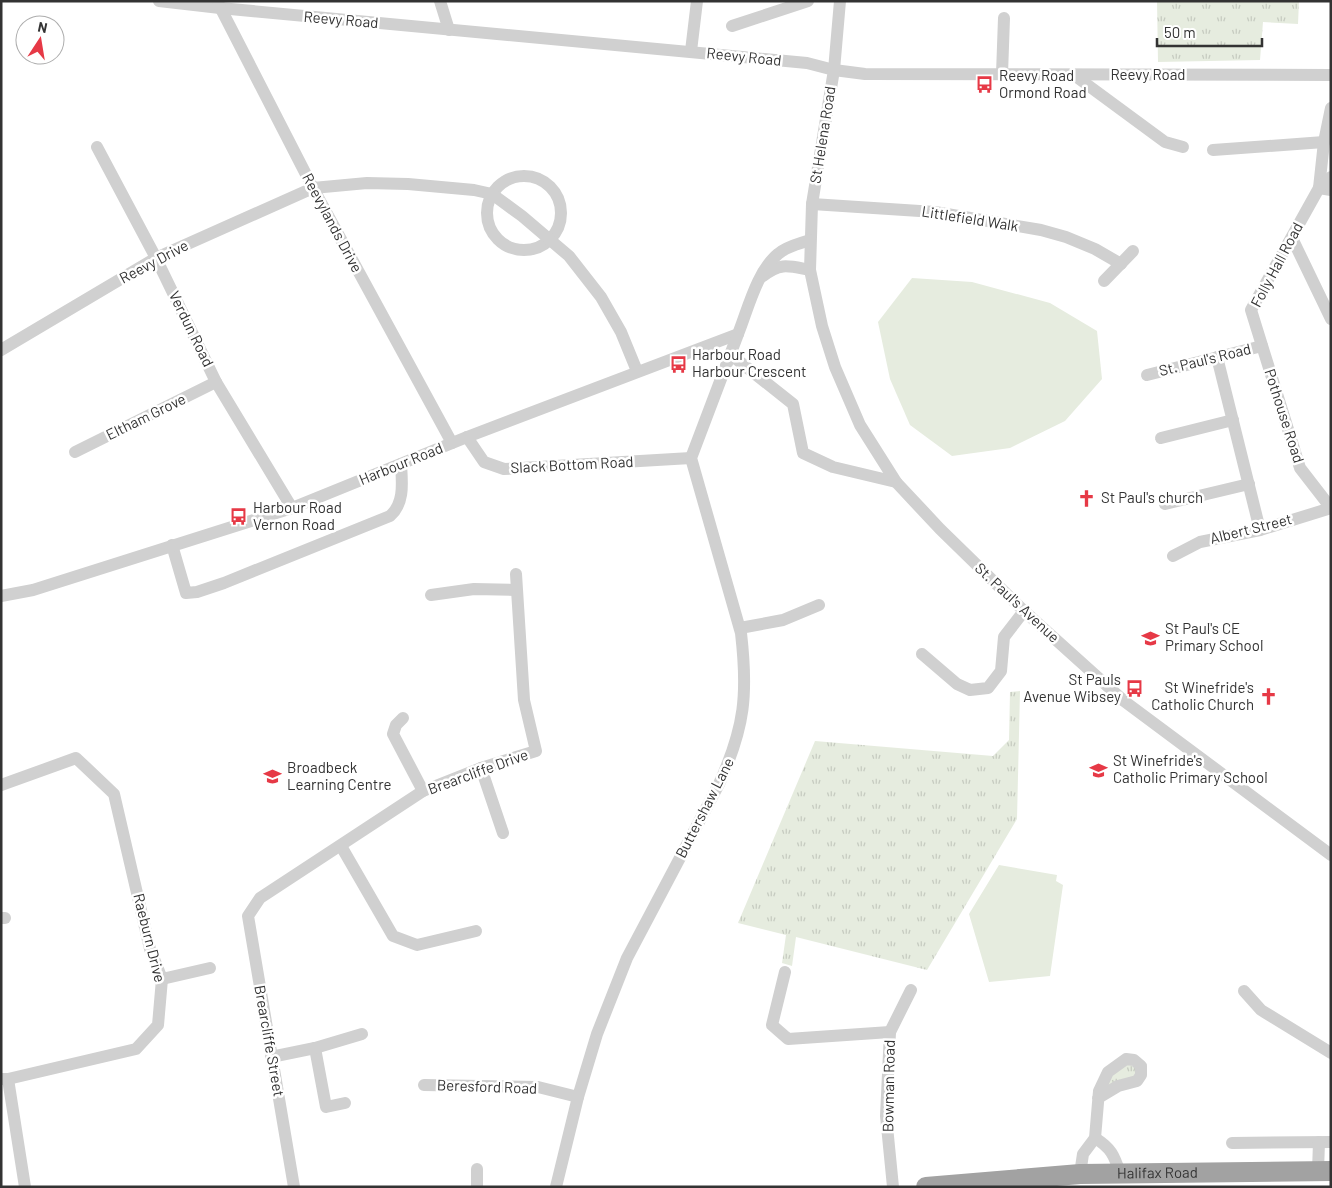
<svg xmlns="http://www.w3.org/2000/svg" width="1332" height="1188" font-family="Barlow,sans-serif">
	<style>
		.grass { fill: url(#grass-tufts) }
		.garden { fill: #e6ecdf }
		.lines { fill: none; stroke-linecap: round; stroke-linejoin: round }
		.minor { stroke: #d0d0d0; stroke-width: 12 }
		.trunk { stroke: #a2a2a2; stroke-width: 20 }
		.labels { text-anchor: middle; stroke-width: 5; stroke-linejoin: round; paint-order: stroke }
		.street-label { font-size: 15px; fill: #333; stroke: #fff }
		.poi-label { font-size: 15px; fill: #333; stroke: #fff; text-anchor: start }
	</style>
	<defs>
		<pattern id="grass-tufts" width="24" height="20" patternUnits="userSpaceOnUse" patternTransform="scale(1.25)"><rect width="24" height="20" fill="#e6ecdf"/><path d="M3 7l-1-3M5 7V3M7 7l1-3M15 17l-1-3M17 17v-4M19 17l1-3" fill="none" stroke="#c6cbc0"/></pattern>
	</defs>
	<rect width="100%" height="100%" fill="#fff"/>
	<!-- grass -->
	<g class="grass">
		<polygon points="1157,1 1299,1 1298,24 1263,22 1260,60 1158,62"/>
		<polygon points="1020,691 1017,819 927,970 796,937 792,966 782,963 786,935 738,923 815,741 993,756 1009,740 1010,692"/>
		<polygon points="1128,1062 1137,1070 1132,1079 1106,1090 1111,1075"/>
	</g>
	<!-- garden -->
	<g class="garden">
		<polygon points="912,278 972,282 1050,303 1097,331 1102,379 1065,421 1010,448 952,456 910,425 890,379 878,322"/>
		<polygon points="999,865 1057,875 1056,881 1063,885 1050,976 989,982 969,914"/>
	</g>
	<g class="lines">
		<!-- minor -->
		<g class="minor">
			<polyline points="159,1 220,8 807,63 834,70 865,74 1331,75"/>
			<polyline points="440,1 449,30"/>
			<polyline points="840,1 834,70 812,204 810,270 822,326 835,367 860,425 896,482 940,529 1024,611 1124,701 1331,855"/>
			<polyline points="218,3 313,188 452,443"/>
			<polyline points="732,26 808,1"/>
			<polyline points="691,51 697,1"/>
			<polyline points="1002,74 1004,18"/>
			<polyline points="1074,75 1165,142 1183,147"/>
			<polyline points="1331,108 1324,142 1319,188 1331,190"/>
			<polyline points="97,147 156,258 216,382 292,508"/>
			<polyline points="1213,150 1324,142"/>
			<circle cx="524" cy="213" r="37"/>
			<polyline points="1331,177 1319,188 1251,310 1300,468 1331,508"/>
			<polyline points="812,204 935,212 1041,230 1066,237 1095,249 1121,264"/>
			<polyline points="1292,238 1331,319"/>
			<path d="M 763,276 C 781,262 789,266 810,270"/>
			<polyline points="1104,281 1133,251"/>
			<polyline points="1,350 156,258 313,188 367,183 408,184 474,190 492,194 522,216 569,256 601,297 621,332 637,371"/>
			<polyline points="730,354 793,404 803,453 833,467 896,482"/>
			<polyline points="1217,357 1260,530"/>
			<polyline points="1147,375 1262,346"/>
			<polyline points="467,437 484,462 504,469 691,458"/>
			<polyline points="1161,438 1233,420"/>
			<polyline points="75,452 216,382"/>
			<polyline points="1165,504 1249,484"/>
			<path d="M 172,545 L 186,593 L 197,592 L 224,583 L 390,516 C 405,503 402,482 401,464"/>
			<polyline points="1173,556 1200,542 1260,530 1331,508"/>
			<polyline points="431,595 474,589 516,590"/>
			<path d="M 1,596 L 33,590 L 292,508 L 467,437 L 738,334 C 748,309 757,271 778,254 C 787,246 799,244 810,240"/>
			<polyline points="740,628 783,620 819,605"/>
			<polyline points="922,654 957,684 970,690 988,688 1001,671 1004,637 1024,611"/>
			<polyline points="403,718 396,725 393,734 423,791"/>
			<polyline points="481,768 503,833"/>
			<polyline points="1,785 76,758 114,794 150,949 162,979 158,1025 136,1049 8,1079 1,1079"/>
			<polyline points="341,846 393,936 417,945 476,931"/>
			<polyline points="1,918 5,918"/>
			<polyline points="785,972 772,1025 788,1039 890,1032"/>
			<polyline points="162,979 210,968"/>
			<polyline points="1244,991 1261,1010 1331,1053"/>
			<polyline points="315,1048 326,1107 345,1103"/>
			<polyline points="271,1057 315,1048 362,1034"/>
			<polyline points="8,1079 25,1187"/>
			<polyline points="424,1085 538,1087 578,1097"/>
			<path d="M 1095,1138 C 1111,1148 1114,1155 1120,1173"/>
			<polyline points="1232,1143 1331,1142"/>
			<polyline points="1318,1171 1319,1142"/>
			<polyline points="1080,1174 1083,1154 1095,1138 1099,1091 1108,1072 1126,1059 1134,1060 1141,1066 1141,1075 1137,1081 1118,1086 1098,1098"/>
			<polyline points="294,1187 248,916 260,898 423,791 481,768 536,751 524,700 516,574"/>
			<polyline points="477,1187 477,1169"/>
			<path d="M 556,1187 L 578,1097 L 597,1034 L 627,958 L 719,784 C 745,727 748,694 741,633 L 691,458 L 738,334"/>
			<polyline points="893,1187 886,1116 890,1032 911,990"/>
		</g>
		<!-- trunk -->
		<path class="trunk" id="s1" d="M 926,1187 L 1080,1174 L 1331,1171"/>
	</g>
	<!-- icons -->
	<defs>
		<symbol id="bus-bare" viewBox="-9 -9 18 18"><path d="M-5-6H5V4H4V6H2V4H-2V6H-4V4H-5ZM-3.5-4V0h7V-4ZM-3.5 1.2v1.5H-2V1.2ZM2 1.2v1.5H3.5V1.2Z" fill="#e63946" stroke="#fff" stroke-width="2.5" paint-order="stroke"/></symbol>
		<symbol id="church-bare" viewBox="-9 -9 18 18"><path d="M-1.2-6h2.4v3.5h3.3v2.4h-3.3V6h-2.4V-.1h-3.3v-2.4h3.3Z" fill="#e63946" stroke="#fff" stroke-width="2.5" paint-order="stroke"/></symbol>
		<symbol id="school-bare" viewBox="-9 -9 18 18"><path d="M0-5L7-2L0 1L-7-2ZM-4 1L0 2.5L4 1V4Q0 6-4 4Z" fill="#e63946" stroke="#fff" stroke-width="2.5" paint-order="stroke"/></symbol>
	</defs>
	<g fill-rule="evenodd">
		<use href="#bus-bare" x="972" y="72" width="25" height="25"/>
		<use href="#bus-bare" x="666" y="352" width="25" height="25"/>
		<use href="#church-bare" x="1074" y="486" width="25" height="25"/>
		<use href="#bus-bare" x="226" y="504" width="25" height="25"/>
		<use href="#school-bare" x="1138" y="626" width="25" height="25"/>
		<use href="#bus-bare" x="1122" y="676" width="25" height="25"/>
		<use href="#church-bare" x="1256" y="684" width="25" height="25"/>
		<use href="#school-bare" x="1086" y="758" width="25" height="25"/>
		<use href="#school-bare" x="260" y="764" width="25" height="25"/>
	</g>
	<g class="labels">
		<!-- street labels -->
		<g class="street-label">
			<text transform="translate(341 20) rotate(5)" y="5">Reevy Road</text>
			<text transform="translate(744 57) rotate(6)" y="5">Reevy Road</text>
			<text x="1148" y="80">Reevy Road</text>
			<text transform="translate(823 135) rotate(-81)" y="5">St Helena Road</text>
			<text transform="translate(970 219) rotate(9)" y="5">Littlefield Walk</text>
			<text transform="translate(332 223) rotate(62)" y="5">Reevylands Drive</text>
			<text transform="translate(154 262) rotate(-28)" y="5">Reevy Drive</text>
			<text transform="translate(1277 265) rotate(-62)" y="5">Folly Hall Road</text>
			<text transform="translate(191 329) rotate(64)" y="5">Verdun Road</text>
			<text transform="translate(1205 360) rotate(-14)" y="5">St. Paul's Road</text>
			<text transform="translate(1284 416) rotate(72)" y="5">Pothouse Road</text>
			<text transform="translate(146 417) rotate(-26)" y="5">Eltham Grove</text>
			<text transform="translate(401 464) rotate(-22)" y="5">Harbour Road</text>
			<text transform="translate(572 465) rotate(-3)" y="5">Slack Bottom Road</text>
			<text transform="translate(1251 529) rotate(-14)" y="5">Albert Street</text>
			<text transform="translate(1017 603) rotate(43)" y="5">St. Paul's Avenue</text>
			<text transform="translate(478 772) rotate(-20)" y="5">Brearcliffe Drive</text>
			<text transform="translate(705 808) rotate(-63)" y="5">Buttershaw Lane</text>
			<text transform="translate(149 938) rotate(76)" y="5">Raeburn Drive</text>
			<text transform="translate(269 1041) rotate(80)" y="5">Brearcliffe Street</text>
			<text transform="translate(889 1086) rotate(-89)" y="5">Bowman Road</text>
			<text transform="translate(487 1087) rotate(2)" y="5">Beresford Road</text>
			<text dy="5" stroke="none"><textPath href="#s1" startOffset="232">Halifax Road</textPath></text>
		</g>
		<!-- poi labels -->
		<g class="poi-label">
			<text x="999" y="81">Reevy Road<tspan x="999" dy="17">Ormond Road</tspan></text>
			<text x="692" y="360">Harbour Road<tspan x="692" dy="17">Harbour Crescent</tspan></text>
			<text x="1101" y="503">St Paul's church</text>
			<text x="253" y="513">Harbour Road<tspan x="253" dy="17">Vernon Road</tspan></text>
			<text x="1165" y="634">St Paul's CE<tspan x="1165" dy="17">Primary School</tspan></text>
			<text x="1121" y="685" text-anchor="end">St Pauls<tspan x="1121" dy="17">Avenue Wibsey</tspan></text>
			<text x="1254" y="693" text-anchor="end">St Winefride's<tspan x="1254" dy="17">Catholic Church</tspan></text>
			<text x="1113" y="766">St Winefride's<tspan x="1113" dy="17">Catholic Primary School</tspan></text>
			<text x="287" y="773">Broadbeck<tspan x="287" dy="17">Learning Centre</tspan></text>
		</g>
	</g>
	<!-- border -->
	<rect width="1332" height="1188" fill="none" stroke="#333333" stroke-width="5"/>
	<!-- north arrow -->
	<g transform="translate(40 40) rotate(12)"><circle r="24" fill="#ffffff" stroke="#adadad"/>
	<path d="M0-4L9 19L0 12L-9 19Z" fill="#e63946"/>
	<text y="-8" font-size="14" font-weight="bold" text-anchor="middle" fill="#333333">N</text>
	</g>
	<!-- scale -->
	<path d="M1157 38v8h105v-8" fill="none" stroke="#333333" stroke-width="2.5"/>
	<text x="1164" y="38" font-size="15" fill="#333333" stroke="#ffffff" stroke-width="4" paint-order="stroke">50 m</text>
</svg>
